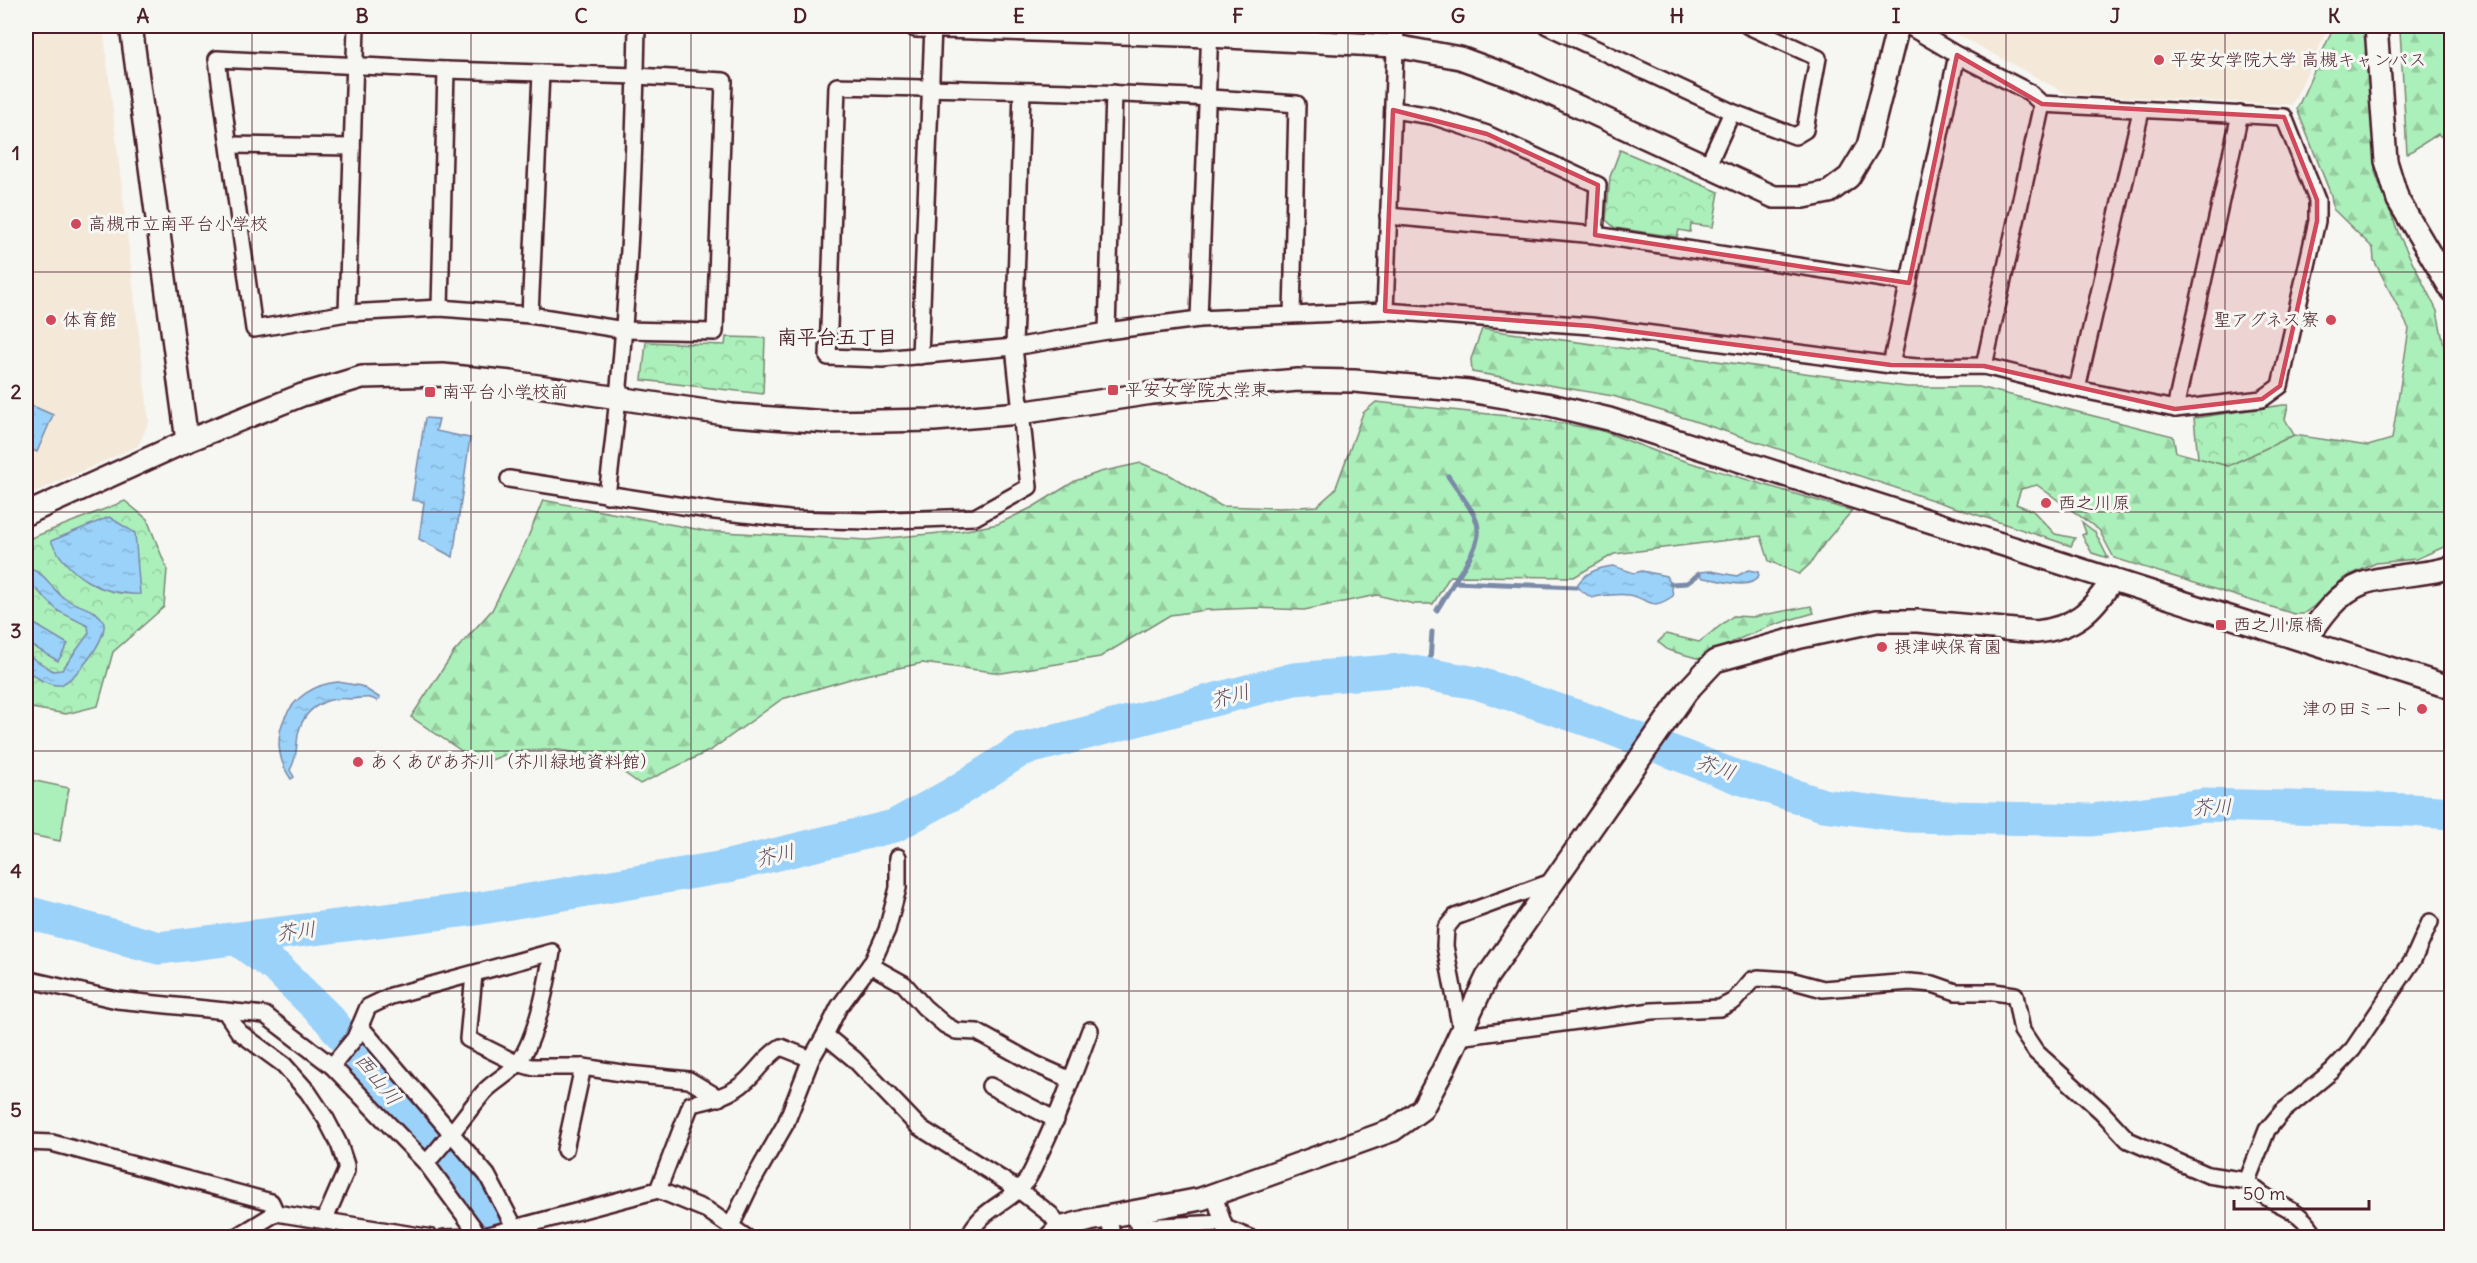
<svg xmlns="http://www.w3.org/2000/svg" width="2477" height="1263" font-family="Delius,'Klee One',sans-serif">
	<style>
		.built { fill: #f4e9d9 }
		.grass { fill: #abefba; stroke: #7a8772; stroke-width: 1.5 }
		.forest { fill: url(#forest-firs); stroke: #7a8772; stroke-width: 1.5 }
		.park { fill: url(#park-crowns); stroke: #7a8772; stroke-width: 1.5 }
		.water { fill: url(#water-ripples); stroke: #7a8aa7; stroke-width: 1.5 }
		.lines { fill: none; stroke-linecap: round; stroke-linejoin: round }
		.stream { stroke: #7a8aa7; stroke-width: 5 }
		.river { stroke: #9ad2fa; stroke-width: 33 }
		.street-casing { stroke: #4a1f2b; stroke-width: 20 }
		.secondary-casing { stroke: #4a1f2b; stroke-width: 26 }
		.street { stroke: #f6f6f2; stroke-width: 15 }
		.secondary { stroke: #f6f6f2; stroke-width: 21 }
		.marked { fill: #d1495b; fill-opacity: 0.2; stroke: #d1495b; stroke-width: 4.5; stroke-linejoin: round }
		.grid { fill: none; stroke: #4a1f2b; stroke-width: 1.5; stroke-opacity: 0.55 }
		.poi-dot { fill: #d1495b; stroke: #f6f6f2; stroke-width: 2 }
		.labels { text-anchor: middle; stroke-width: 6; stroke-linejoin: round; paint-order: stroke }
		.poi-label { font-size: 18px; fill: #4a1f2b; stroke: #f6f6f2; text-anchor: start }
		.neighbourhood-label { font-size: 20px; font-weight: bold; fill: #4a1f2b; stroke: #f6f6f2 }
		.water-label { font-size: 20px; font-style: italic; fill: #5e4c5f; stroke: #f6f6f2 }
		.neatline { fill: none; stroke: #4a1f2b; stroke-width: 2 }
		.grid-label { font-size: 20px; text-anchor: middle; font-weight: bold; fill: #4a1f2b }
	</style>
	<defs>
		<pattern id="forest-firs" width="22" height="20" patternUnits="userSpaceOnUse" patternTransform="scale(1.5)"><rect width="22" height="20" fill="#abefba"/><path d="M5 1l3.5 6h-7zM16 11l3.5 6h-7z" fill="#95cca0"/></pattern>
		<pattern id="park-crowns" width="20" height="18" patternUnits="userSpaceOnUse" patternTransform="scale(1.5)"><rect width="20" height="18" fill="#abefba"/><path d="M2 6a3 3 0 1 1 6 0M12 15a3 3 0 1 1 6 0" fill="none" stroke="#95cca0"/></pattern>
		<pattern id="water-ripples" width="26" height="14" patternUnits="userSpaceOnUse" patternTransform="scale(1.5)"><rect width="26" height="14" fill="#9ad2fa"/><path d="M2 4q2-2 4 0t4 0M15 11q2-2 4 0t4 0" fill="none" stroke="#86b4d6"/></pattern>
	</defs>
	<rect width="100%" height="100%" fill="#f6f6f2"/>
	<filter id="ink" filterUnits="userSpaceOnUse"><feTurbulence type="fractalNoise" baseFrequency=".0167" numOctaves="2"/><feDisplacementMap in="SourceGraphic" scale="12" xChannelSelector="R" yChannelSelector="G"/><feConvolveMatrix kernelMatrix="1 2 1 2 8 2 1 2 1" color-interpolation-filters="sRGB"/></filter>
	<g filter="url(#ink)">
		<!-- built -->
		<g class="built">
			<polygon points="26,26 103,26 149,422 138,446 26,496"/>
			<polygon points="1942,26 2329,26 2292,105 2067,94"/>
		</g>
		<!-- grass -->
		<g class="grass">
			<polygon points="2082,522 2095,532 2108,558 2092,553 2082,535 2086,533"/>
			<polygon points="26,779 69,788 60,841 26,834"/>
		</g>
		<!-- forest -->
		<g class="forest">
			<polygon points="2334,26 2366,26 2375,172 2400,237 2437,311 2451,380 2451,544 2416,559 2376,563 2344,578 2314,606 2303,614 2294,614 2114,558 2099,530 2037,485 2021,489 2016,504 2033,511 2055,534 2075,538 2071,546 1691,420 1613,396 1472,372 1471,359 1482,329 1907,387 1979,387 2173,436 2176,452 2228,466 2294,435 2368,446 2392,439 2409,329 2374,260 2373,248 2333,209 2331,195 2297,109"/>
			<polygon points="2405,26 2451,26 2451,145 2438,134 2407,154 2400,30"/>
			<polygon points="1376,402 1536,419 1600,430 1665,455 1852,511 1826,541 1810,564 1799,574 1769,561 1761,536 1614,554 1574,577 1450,576 1433,604 1414,604 1377,595 1304,610 1256,608 1206,610 1170,615 1100,657 1002,673 922,663 857,677 782,699 711,750 640,784 600,756 558,750 515,751 481,764 411,717 454,652 492,610 526,542 543,500 706,531 867,540 961,531 998,524 1033,507 1075,481 1100,472 1141,463 1170,475 1221,506 1279,508 1317,506 1335,490 1363,413"/>
			<path d="M 1811,606 L 1814,613 C 1775,623 1736,638 1700,659 L 1668,650 L 1658,642 L 1666,634 L 1699,642 L 1733,616 L 1753,617 Z"/>
		</g>
		<!-- park -->
		<g class="park">
			<polygon points="1620,150 1719,192 1713,227 1691,224 1690,232 1679,230 1677,237 1615,228 1606,220 1610,177"/>
			<polygon points="726,337 765,338 763,394 642,380 646,342 725,345"/>
			<polygon points="2283,405 2288,405 2285,419 2294,435 2228,466 2198,458 2194,418"/>
			<polygon points="125,501 147,519 167,569 164,607 113,652 98,706 66,714 26,707 26,540"/>
		</g>
		<!-- water -->
		<g class="water">
			<polygon points="26,403 53,415 37,452 26,447"/>
			<polygon points="425,418 439,419 436,431 470,438 453,557 419,539 424,502 412,500"/>
			<path d="M 109,517 L 135,533 L 140,594 C 101,596 68,575 51,541 Z"/>
			<path d="M 1613,566 L 1634,573 L 1642,571 L 1666,576 L 1671,584 L 1673,596 C 1650,612 1651,599 1629,595 C 1621,594 1599,595 1592,598 L 1576,587 C 1584,573 1597,568 1613,566 Z"/>
			<path d="M 33,570 C 47,575 52,590 64,598 C 75,606 97,608 103,621 C 111,635 74,683 59,685 C 47,686 35,676 26,670 L 26,654 L 53,671 L 62,670 L 89,633 L 88,626 L 58,611 L 35,588 L 26,587 L 26,571 Z"/>
			<path d="M 1748,570 L 1758,572 L 1759,576 C 1748,592 1719,579 1703,578 L 1699,574 L 1700,572 L 1711,571 L 1737,576 Z"/>
			<polygon points="26,619 68,644 58,661 26,642"/>
			<path d="M 338,682 L 361,686 L 380,698 L 377,701 C 369,695 360,699 351,699 C 326,696 303,708 298,735 C 296,748 297,758 290,770 L 294,777 L 291,779 C 262,738 289,686 338,682 Z"/>
		</g>
		<g class="lines">
			<!-- stream -->
			<g class="stream">
				<path d="M 1448,476 C 1483,527 1491,527 1454,582"/>
				<polyline points="1671,584 1687,583 1699,574"/>
				<polyline points="1437,610 1454,582 1576,587"/>
				<polyline points="1429,675 1432,632"/>
			</g>
			<!-- river -->
			<g class="river">
				<polyline points="26,912 159,948 475,909 724,867 894,826 954,793 1021,750 1294,679 1402,670 1477,683 1594,722 1737,777 1823,805 1908,816 2092,820 2204,805 2410,810 2452,813"/>
				<polyline points="237,939 278,969 329,1019 467,1188 500,1238"/>
			</g>
			<defs>
				<g id="street">
					<polyline points="1547,26 1732,112 1795,136 1805,130 1818,58 1748,26"/>
					<polygon points="217,59 446,70 636,76 724,81 715,332 624,330 530,315 440,308 347,313 254,329"/>
					<polyline points="1393,110 1432,116 1487,134 1598,185 1595,235"/>
					<polyline points="230,145 352,147"/>
					<polyline points="1707,167 1732,112"/>
					<polyline points="1388,216 1595,235 1909,283"/>
					<polyline points="440,308 446,70"/>
					<polyline points="1385,311 1396,26"/>
					<polyline points="347,313 356,26"/>
					<polyline points="530,315 541,73"/>
					<path d="M 1292,315 L 1297,104 C 1144,92 991,90 837,86 L 828,357 L 882,359 L 1014,347 L 1107,331 L 1199,319 L 1385,311 L 1591,326 L 1891,365 L 1918,367 L 1984,366 L 2077,389 L 2175,409 L 2262,399 L 2280,386 L 2317,221 L 2317,200 L 2284,117 L 2042,104 L 2029,92 L 1957,55 L 1908,26"/>
					<polyline points="1199,319 1210,26"/>
					<polyline points="1107,331 1114,93"/>
					<polyline points="920,356 933,26"/>
					<polyline points="1891,365 1957,55"/>
					<polyline points="1984,366 2042,104"/>
					<polyline points="2077,389 2141,111"/>
					<polyline points="2175,409 2240,114"/>
					<polyline points="509,479 715,511 789,519 868,521 975,517 1029,487 1014,347 1022,91"/>
					<path d="M 607,495 C 627,340 634,182 637,26"/>
					<polyline points="870,965 904,984 924,1007 945,1025 956,1031 977,1032 1035,1064 1071,1080"/>
					<polyline points="474,974 468,1039 514,1062 531,1067 583,1067 628,1074 689,1080 719,1098"/>
					<polyline points="26,979 117,1000 265,1015 332,1066 426,1163 481,1238"/>
					<polyline points="225,1011 239,1032 284,1065 308,1092 326,1119 339,1144 346,1165 346,1171 325,1219"/>
					<polyline points="360,1026 487,1175 515,1228"/>
					<polyline points="1461,1030 1445,946 1446,928 1455,917 1554,881"/>
					<polyline points="825,1035 839,1007 873,961 887,930 898,888 898,857"/>
					<polyline points="1458,1037 1652,1011 1720,1008 1734,1001 1752,980 1758,978 1790,980 1823,989 1910,982 1933,984 1956,992 1994,992 2015,995 2022,1031 2036,1052 2101,1111 2128,1140 2208,1175 2247,1181"/>
					<path d="M 332,1066 L 355,1038 L 368,1007 L 391,996 L 552,952 C 547,984 538,1034 519,1062 C 510,1074 494,1081 484,1092 C 464,1116 447,1141 426,1163"/>
					<polyline points="990,1086 1056,1120"/>
					<polyline points="26,1142 52,1143 271,1202 276,1213"/>
					<polyline points="565,1150 583,1067"/>
					<polyline points="658,1190 707,1210 747,1238"/>
					<polyline points="1214,1195 1228,1238"/>
					<polyline points="1129,1213 1141,1227 1223,1223"/>
					<polyline points="1107,1217 1114,1238"/>
					<polyline points="731,1226 751,1184 786,1123 811,1059"/>
					<polyline points="1225,1228 1250,1238"/>
					<polyline points="235,1238 276,1213 432,1238"/>
					<path d="M 444,1238 L 481,1237 L 658,1190 L 691,1104 C 711,1100 732,1095 747,1080 C 759,1069 766,1056 781,1047 L 811,1059 L 825,1035 L 854,1059 L 919,1127 L 1019,1190 L 1051,1215 L 1060,1228"/>
					<path d="M 968,1238 C 980,1208 1008,1205 1026,1181 C 1033,1172 1037,1159 1042,1149 C 1061,1110 1075,1070 1090,1030"/>
					<path d="M 2317,1238 C 2297,1201 2272,1209 2247,1181 L 2267,1130 L 2282,1112 L 2332,1071 L 2353,1049 L 2413,960 L 2430,922"/>
				</g>
				<g id="secondary">
					<polyline points="131,26 187,441"/>
					<polyline points="916,26 1209,36 1395,46 1460,58 1523,81 1774,197 1804,197 1829,192 1849,177 1868,146 1898,26"/>
					<polyline points="2376,26 2386,161 2398,200 2452,291"/>
					<polyline points="26,514 187,441 302,395 362,377 443,375 511,382 732,415 828,422 934,420 1020,413 1152,393 1298,380 1354,381 1469,391 1546,404 1609,419 2452,688"/>
					<path d="M 2306,641 C 2320,618 2337,593 2364,583 C 2391,574 2423,576 2452,567"/>
					<path d="M 1050,1238 L 1060,1228 L 1090,1220 L 1201,1199 L 1393,1130 L 1422,1109 L 1442,1072 L 1487,977 L 1687,691 L 1715,661 L 1801,637 L 1877,621 L 1918,621 L 2036,632 C 2075,628 2092,611 2113,579"/>
				</g>
			</defs>
			<!-- street casing -->
			<use href="#street" class="street-casing"/>
			<!-- secondary casing -->
			<use href="#secondary" class="secondary-casing"/>
			<!-- street -->
			<use href="#street" class="street"/>
			<!-- secondary -->
			<use href="#secondary" class="secondary"/>
		</g>
	</g>
	<!-- marked area -->
	<path class="marked" d="M 1957,55 L 2042,104 L 2284,117 L 2317,200 L 2317,221 L 2280,386 L 2262,399 L 2175,409 L 1984,366 L 1891,365 L 1591,326 L 1385,311 L 1393,110 L 1487,134 L 1598,185 L 1595,235 L 1909,283 Z"/>
	<!-- grid -->
	<path class="grid" d="M 252,26 L 252,1238M 471,26 L 471,1238M 691,26 L 691,1238M 910,26 L 910,1238M 1129,26 L 1129,1238M 1348,26 L 1348,1238M 1567,26 L 1567,1238M 1786,26 L 1786,1238M 2006,26 L 2006,1238M 2225,26 L 2225,1238M 26,272 L 2452,272M 26,512 L 2452,512M 26,751 L 2452,751M 26,991 L 2452,991"/>
	<!-- markers -->
	<g class="poi-dot">
		<circle cx="2159" cy="60" r="6"/>
		<circle cx="76" cy="224" r="6"/>
		<circle cx="51" cy="320" r="6"/>
		<circle cx="2331" cy="320" r="6"/>
		<rect x="1107" y="384" width="12" height="12" rx="3"/>
		<rect x="424" y="386" width="12" height="12" rx="3"/>
		<circle cx="2046" cy="503" r="6"/>
		<rect x="2215" y="619" width="12" height="12" rx="3"/>
		<circle cx="1882" cy="647" r="6"/>
		<circle cx="2422" cy="709" r="6"/>
		<circle cx="358" cy="762" r="6"/>
	</g>
	<g class="labels">
		<!-- poi labels -->
		<g class="poi-label">
			<text x="2171" y="66">平安女学院大学 高槻キャンパス</text>
			<text x="88" y="230">高槻市立南平台小学校</text>
			<text x="63" y="326">体育館</text>
			<text x="2319" y="326" text-anchor="end">聖アグネス寮</text>
			<text x="1125" y="396">平安女学院大学東</text>
			<text x="442" y="398">南平台小学校前</text>
			<text x="2058" y="509">西之川原</text>
			<text x="2233" y="631">西之川原橋</text>
			<text x="1894" y="653">摂津峡保育園</text>
			<text x="2410" y="715" text-anchor="end">津の田ミート</text>
			<text x="370" y="768">あくあぴあ芥川（芥川緑地資料館）</text>
		</g>
		<!-- neighbourhood labels -->
		<g class="neighbourhood-label">
			<text x="837" y="344">南平台五丁目</text>
		</g>
		<!-- water labels -->
		<g class="water-label">
			<text transform="translate(1230 696) rotate(-15)" y="7">芥川</text>
			<text transform="translate(1716 767) rotate(19)" y="7">芥川</text>
			<text transform="translate(2212 807) rotate(-2)" y="7">芥川</text>
			<text transform="translate(775 855) rotate(-13)" y="7">芥川</text>
			<text transform="translate(296 931) rotate(-7)" y="7">芥川</text>
			<text transform="translate(378 1079) rotate(51)" y="7">西山川</text>
		</g>
	</g>
	<!-- margin -->
	<rect width="2477" height="1263" fill="none" stroke="#f6f6f2" stroke-width="66"/>
	<!-- scale -->
	<path d="M2234 1200v9h135v-9" fill="none" stroke="#4a1f2b" stroke-width="3"/>
	<text x="2243" y="1200" font-size="18" fill="#4a1f2b" stroke="#f6f6f2" stroke-width="4.5" paint-order="stroke">50 m</text>
	<rect x="33" y="33" width="2411" height="1197" class="neatline"/>
	<g class="grid-label">
		<text x="143" y="23">A</text>
		<text x="362" y="23">B</text>
		<text x="581" y="23">C</text>
		<text x="800" y="23">D</text>
		<text x="1019" y="23">E</text>
		<text x="1238" y="23">F</text>
		<text x="1458" y="23">G</text>
		<text x="1677" y="23">H</text>
		<text x="1896" y="23">I</text>
		<text x="2115" y="23">J</text>
		<text x="2334" y="23">K</text>
		<text x="16" y="160">1</text>
		<text x="16" y="399">2</text>
		<text x="16" y="638">3</text>
		<text x="16" y="878">4</text>
		<text x="16" y="1117">5</text>
	</g>
</svg>
